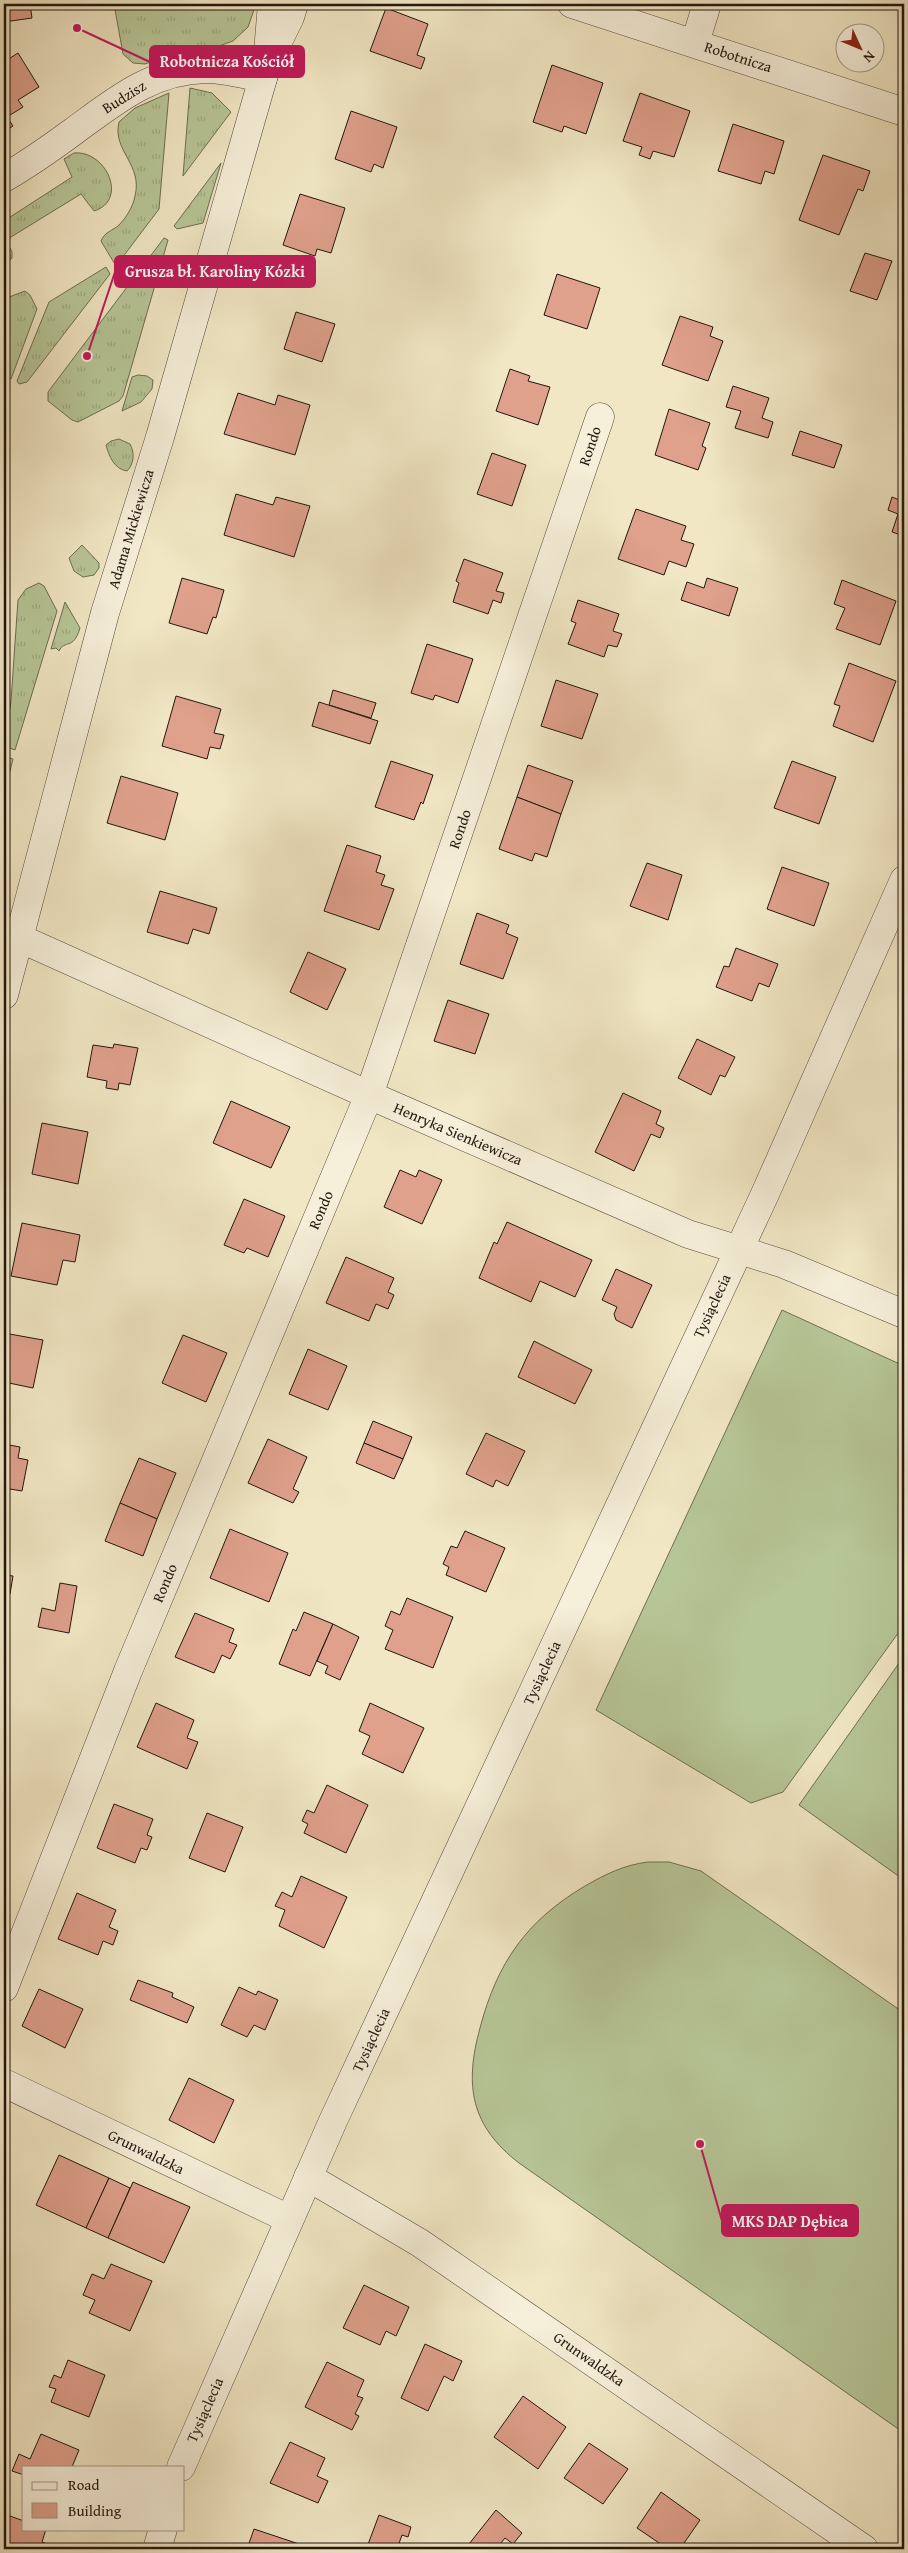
<svg xmlns="http://www.w3.org/2000/svg" width="908" height="2553" font-family="'Gentium Book Plus',serif">
	<style>
		.grass { fill: url(#grass-tufts); stroke: #6d6e54 }
		.pitch { fill: #b7c697; stroke: #6d6e54 }
		.building { fill: #dfa08c; stroke: #231610 }
		.lines { fill: none; stroke-linecap: round; stroke-linejoin: round }
		.minor-casing { stroke: #564a3d; stroke-width: 29 }
		.tertiary-casing { stroke: #564a3d; stroke-width: 29 }
		.minor { stroke: #f6efd9; stroke-width: 28 }
		.tertiary { stroke: #f6efd9; stroke-width: 28 }
		.labels { text-anchor: middle; stroke-width: 4; stroke-linejoin: round; paint-order: stroke }
		.street-label { font-size: 15px; fill: #231610; stroke: #f6efd9 }
		.leader { fill: none; stroke: #c2185b; stroke-width: 2 }
		.callout-dot { fill: #c2185b; stroke: #f6efd9; stroke-width: 2 }
		.callout { fill: #c2185b; stroke: #c2185b; stroke-width: 2 }
		.callout-label { font-size: 16px; text-anchor: middle; font-weight: bold; fill: #fff }
	</style>
	<defs>
		<pattern id="grass-tufts" width="24" height="20" patternUnits="userSpaceOnUse" patternTransform="scale(1.25)"><rect width="24" height="20" fill="#b7c697"/><path d="M3 7l-1-3M5 7V3M7 7l1-3M15 17l-1-3M17 17v-4M19 17l1-3" fill="none" stroke="#9da981"/></pattern>
	</defs>
	<rect width="100%" height="100%" fill="#f1e7c4"/>
	<filter id="stains"><feTurbulence type="fractalNoise" baseFrequency=".004" numOctaves="4"/><feColorMatrix values="0 0 0 0 .2 0 0 0 0 .09 0 0 0 0 .02 0 0 0 .5 -.17"/></filter>
	<radialGradient id="worn" r=".72"><stop offset=".6" stop-color="#630" stop-opacity="0"/><stop offset="1" stop-color="#630" stop-opacity=".3"/></radialGradient>
	<!-- grass -->
	<g class="grass">
		<polygon points="114,4 256,4 248,27 233,41 219,46 182,51 145,64 133,63 123,54"/>
		<polygon points="190,88 212,93 231,112 183,176"/>
		<path d="M 169,93 L 159,209 L 116,266 L 101,241 C 104,233 111,231 118,226 C 126,218 133,207 135,196 C 143,164 112,151 119,122 L 135,108 Z"/>
		<path d="M 74,153 C 106,150 129,200 94,211 L 81,194 L 6,240 L 12,252 L 12,258 L 4,265 L 4,221 L 72,177 L 64,159 Z"/>
		<polygon points="221,163 203,223 177,229 174,226"/>
		<polygon points="164,238 168,240 123,396 119,401 78,422 72,420 48,401 48,392"/>
		<polygon points="106,267 110,274 27,382 19,384 17,381 49,302"/>
		<polygon points="25,291 30,295 37,309 11,379 4,373 4,299"/>
		<polygon points="138,375 147,376 153,380 152,389 141,402 122,411 132,377"/>
		<path d="M 119,439 L 130,444 C 135,453 134,464 127,471 C 114,469 109,456 106,445 L 111,441 Z"/>
		<polygon points="82,545 99,563 99,568 94,575 83,577 74,571 69,558"/>
		<polygon points="39,583 44,586 57,611 15,750 4,746 11,701 18,600 26,589"/>
		<path d="M 65,602 L 80,628 C 73,651 65,639 59,651 L 56,648 L 51,649 Z"/>
		<polygon points="4,756 13,759 4,796"/>
	</g>
	<!-- pitch -->
	<g class="pitch">
		<polygon points="782,1310 904,1366 904,1625 783,1792 751,1803 596,1710"/>
		<polygon points="904,1656 904,1880 799,1805"/>
		<path d="M 648,1862 L 669,1862 L 701,1871 L 904,2013 L 904,2433 L 519,2163 C 471,2126 464,2086 480,2028 C 497,1963 526,1921 585,1886 C 606,1874 624,1865 648,1862 Z"/>
	</g>
	<!-- building -->
	<g class="building">
		<polygon points="4,4 30,4 32,18 4,22"/>
		<polygon points="386,8 428,24 417,55 425,58 421,69 370,51"/>
		<polygon points="18,53 39,87 18,100 23,107 7,117 13,126 4,132 4,62"/>
		<polygon points="552,65 603,83 586,134 564,126 562,132 533,122"/>
		<polygon points="640,93 690,111 674,157 653,151 650,159 639,155 642,147 623,141"/>
		<polygon points="351,111 397,127 383,168 374,164 371,172 335,159"/>
		<polygon points="733,124 784,141 774,174 765,171 761,184 718,171"/>
		<polygon points="823,155 870,171 863,191 858,189 839,235 799,220"/>
		<polygon points="300,194 345,208 331,253 317,249 315,256 283,245"/>
		<polygon points="865,253 892,261 877,300 850,291"/>
		<polygon points="557,274 600,288 587,329 544,315"/>
		<polygon points="296,312 335,324 322,362 284,349"/>
		<polygon points="680,316 713,327 710,336 723,341 708,381 662,365"/>
		<polygon points="510,369 530,376 528,381 550,387 538,425 496,411"/>
		<polygon points="733,386 769,398 762,418 773,422 768,438 735,428 741,411 726,407"/>
		<polygon points="238,393 275,405 278,395 310,405 295,455 224,434"/>
		<polygon points="669,409 710,423 702,446 706,448 698,470 655,455"/>
		<polygon points="800,431 842,445 834,468 792,455"/>
		<polygon points="492,453 526,465 512,506 477,494"/>
		<polygon points="236,494 273,505 276,497 310,506 294,557 224,535"/>
		<polygon points="904,495 904,536 892,532 898,514 888,510 892,497 902,501"/>
		<polygon points="636,509 686,526 681,540 694,544 686,567 669,561 664,575 618,559"/>
		<polygon points="464,559 503,573 496,591 504,593 501,603 493,600 488,614 453,602 459,583 456,581"/>
		<polygon points="182,578 224,590 216,618 213,617 207,634 169,623"/>
		<polygon points="707,578 738,588 729,616 681,600 687,582 704,588"/>
		<polygon points="842,580 896,601 880,645 836,629 845,608 834,604"/>
		<polygon points="578,600 619,614 613,631 622,634 617,647 608,645 604,657 568,644 576,623 571,621"/>
		<polygon points="427,644 473,659 458,703 435,695 433,700 411,693"/>
		<polygon points="849,663 896,681 873,742 833,726 840,706 834,704"/>
		<polygon points="556,680 598,694 582,739 541,726"/>
		<polygon points="333,690 376,703 371,718 329,705"/>
		<polygon points="176,696 221,709 214,733 224,735 220,749 210,747 207,759 162,746"/>
		<polygon points="319,702 378,721 370,744 312,726"/>
		<polygon points="391,761 433,775 423,804 421,802 414,820 375,807"/>
		<polygon points="792,761 836,777 819,824 774,808"/>
		<polygon points="528,765 573,781 561,814 517,797"/>
		<polygon points="121,776 178,793 165,840 107,823"/>
		<polygon points="517,797 561,814 547,857 535,853 532,861 499,849"/>
		<polygon points="347,845 381,856 376,872 385,875 381,885 394,889 379,930 324,911"/>
		<polygon points="647,863 682,875 668,920 630,906"/>
		<polygon points="782,867 829,883 814,926 767,909"/>
		<polygon points="160,891 217,908 209,934 193,929 188,944 147,932"/>
		<polygon points="477,913 509,925 506,933 518,938 503,979 460,964"/>
		<polygon points="736,948 778,964 769,987 759,983 752,1001 716,987 724,966 729,967"/>
		<polygon points="308,952 346,969 327,1010 290,992"/>
		<polygon points="448,1000 489,1014 475,1054 434,1041"/>
		<polygon points="697,1039 735,1057 725,1077 720,1075 711,1095 678,1078"/>
		<polygon points="114,1044 138,1048 130,1085 119,1083 118,1090 106,1088 107,1081 87,1077 93,1045 113,1048"/>
		<polygon points="623,1093 661,1111 656,1124 664,1128 660,1138 651,1134 634,1171 595,1152"/>
		<polygon points="231,1101 290,1127 271,1168 213,1143"/>
		<polygon points="42,1123 88,1132 78,1184 32,1174"/>
		<polygon points="400,1170 416,1177 419,1170 442,1180 422,1224 384,1207"/>
		<polygon points="244,1199 285,1216 268,1257 247,1248 244,1253 224,1245"/>
		<polygon points="507,1222 592,1260 575,1297 540,1281 531,1302 479,1278 494,1242 497,1244"/>
		<polygon points="22,1223 80,1235 75,1262 63,1260 57,1285 11,1276"/>
		<polygon points="346,1257 394,1278 388,1292 394,1295 388,1309 376,1304 369,1321 326,1303"/>
		<polygon points="616,1269 652,1285 632,1328 616,1320 614,1314 617,1307 602,1300"/>
		<polygon points="4,1333 43,1340 33,1388 4,1382"/>
		<polygon points="183,1335 227,1353 206,1402 162,1383"/>
		<polygon points="534,1341 592,1370 575,1404 518,1377"/>
		<polygon points="308,1349 347,1366 328,1410 289,1394"/>
		<polygon points="373,1421 412,1437 403,1459 364,1443"/>
		<polygon points="486,1433 525,1451 508,1486 496,1480 493,1487 466,1474"/>
		<polygon points="268,1439 307,1457 293,1489 299,1492 293,1503 248,1483"/>
		<polygon points="364,1443 403,1459 394,1479 356,1463"/>
		<polygon points="4,1444 20,1447 18,1458 28,1460 22,1491 4,1488"/>
		<polygon points="139,1458 176,1473 157,1519 120,1503"/>
		<polygon points="120,1503 157,1519 143,1556 105,1541"/>
		<polygon points="230,1529 288,1553 269,1602 210,1578"/>
		<polygon points="465,1531 505,1548 486,1592 446,1575 449,1567 443,1564 451,1546 457,1548"/>
		<polygon points="4,1575 13,1576 10,1594 4,1593"/>
		<polygon points="60,1583 77,1586 69,1633 38,1627 42,1608 55,1611"/>
		<polygon points="407,1598 453,1617 433,1668 385,1649 393,1630 385,1626 391,1611 400,1615"/>
		<polygon points="304,1612 333,1624 310,1676 279,1664 293,1629 296,1631"/>
		<polygon points="195,1613 234,1629 229,1642 237,1645 230,1659 222,1655 214,1673 175,1657"/>
		<polygon points="333,1624 359,1637 340,1680 325,1673 328,1666 317,1661"/>
		<polygon points="156,1703 194,1720 187,1738 198,1742 187,1769 137,1747"/>
		<polygon points="370,1703 424,1728 403,1773 362,1754 370,1736 359,1731"/>
		<polygon points="327,1785 368,1805 346,1853 304,1833 308,1824 302,1821 307,1810 314,1813"/>
		<polygon points="114,1804 153,1819 147,1835 152,1837 147,1850 141,1848 135,1863 97,1848"/>
		<polygon points="207,1813 243,1827 225,1872 189,1858"/>
		<polygon points="301,1876 347,1897 324,1948 279,1926 285,1910 275,1906 282,1892 292,1897"/>
		<polygon points="77,1893 116,1910 109,1927 118,1931 113,1945 103,1941 98,1955 58,1939"/>
		<polygon points="138,1980 173,1993 172,1997 194,2007 187,2023 130,2000"/>
		<polygon points="239,1987 256,1995 258,1991 278,2000 265,2030 254,2025 247,2037 221,2025"/>
		<polygon points="39,1989 83,2009 65,2048 22,2026"/>
		<polygon points="189,2078 234,2100 214,2143 169,2120"/>
		<polygon points="59,2155 109,2178 86,2228 36,2205"/>
		<polygon points="109,2178 130,2188 108,2238 86,2228"/>
		<polygon points="133,2182 190,2207 164,2263 108,2238"/>
		<polygon points="111,2264 152,2281 130,2331 89,2313 95,2300 83,2295 92,2274 104,2279"/>
		<polygon points="364,2285 409,2307 396,2336 386,2331 380,2345 343,2328"/>
		<polygon points="425,2344 462,2361 453,2381 444,2376 428,2411 401,2398"/>
		<polygon points="68,2360 105,2375 89,2417 51,2402 56,2389 49,2387 54,2375 61,2378"/>
		<polygon points="327,2362 364,2380 357,2396 363,2398 355,2414 359,2416 352,2430 305,2407"/>
		<polygon points="523,2396 566,2427 538,2469 494,2437"/>
		<polygon points="41,2434 79,2450 72,2467 24,2467 24,2475 12,2471 19,2454 30,2459"/>
		<polygon points="290,2442 325,2458 317,2476 328,2481 318,2503 270,2483"/>
		<polygon points="589,2443 628,2469 603,2504 564,2478"/>
		<polygon points="661,2492 700,2520 680,2549 668,2549 637,2528"/>
		<polygon points="496,2510 522,2533 513,2544 505,2538 496,2549 475,2549 469,2544"/>
		<polygon points="7,2515 24,2521 24,2529 46,2529 42,2542 50,2545 49,2549 4,2549 4,2525"/>
		<polygon points="379,2515 411,2527 408,2537 402,2535 397,2549 373,2549 367,2547"/>
		<polygon points="254,2529 305,2546 304,2549 247,2549"/>
		<polygon points="733,2543 741,2549 729,2549"/>
	</g>
	<g class="lines">
		<defs>
			<g id="minor">
				<polyline points="695,43 707,4"/>
				<polyline points="268,52 272,4"/>
				<path d="M 4,178 C 28,164 51,148 74,131 C 115,101 152,70 206,69 C 225,69 245,75 263,78"/>
				<polyline points="19,938 369,1095 688,1234 784,1264 904,1314"/>
				<polyline points="4,995 105,613 160,437 267,64 290,17 294,4"/>
				<polyline points="4,1988 128,1671 369,1095 600,417"/>
				<polyline points="4,2083 289,2219"/>
				<polyline points="308,2177 420,2243 864,2549"/>
			</g>
			<g id="tertiary">
				<polyline points="572,4 904,112"/>
				<polyline points="181,2467 333,2121 765,1194 904,880"/>
				<polyline points="157,2549 163,2529"/>
			</g>
		</defs>
		<!-- minor casing -->
		<use href="#minor" class="minor-casing"/>
		<!-- tertiary casing -->
		<use href="#tertiary" class="tertiary-casing"/>
		<!-- minor -->
		<use href="#minor" class="minor"/>
		<!-- tertiary -->
		<use href="#tertiary" class="tertiary"/>
	</g>
	<g class="labels">
		<!-- street labels -->
		<g class="street-label">
			<text transform="translate(738 57) rotate(18)" y="5">Robotnicza</text>
			<text transform="translate(124 97) rotate(-32)" y="5">Budzisz</text>
			<text transform="translate(590 446) rotate(-71)" y="5">Rondo</text>
			<text transform="translate(131 529) rotate(-73)" y="5">Adama Mickiewicza</text>
			<text transform="translate(460 829) rotate(-71)" y="5">Rondo</text>
			<text transform="translate(458 1134) rotate(23)" y="5">Henryka Sienkiewicza</text>
			<text transform="translate(321 1210) rotate(-67)" y="5">Rondo</text>
			<text transform="translate(712 1306) rotate(-65)" y="5">Tysiąclecia</text>
			<text transform="translate(165 1583) rotate(-67)" y="5">Rondo</text>
			<text transform="translate(542 1673) rotate(-65)" y="5">Tysiąclecia</text>
			<text transform="translate(371 2040) rotate(-65)" y="5">Tysiąclecia</text>
			<text transform="translate(146 2152) rotate(26)" y="5">Grunwaldzka</text>
			<text transform="translate(589 2359) rotate(35)" y="5">Grunwaldzka</text>
			<text transform="translate(205 2410) rotate(-66)" y="5">Tysiąclecia</text>
		</g>
	</g>
	<!-- callouts -->
	<path class="leader" d="M77 28L150 62M87 356L115 272M700 2144L722 2221"/>
	<g class="callout-dot">
		<circle cx="77" cy="28" r="5"/>
		<circle cx="87" cy="356" r="5"/>
		<circle cx="700" cy="2144" r="5"/>
	</g>
	<g class="callout">
		<rect x="150" y="46" width="154" height="31" rx="5"/>
		<rect x="115" y="256" width="200" height="31" rx="5"/>
		<rect x="722" y="2205" width="136" height="31" rx="5"/>
	</g>
	<g class="callout-label">
		<text x="227" y="67">Robotnicza Kościół</text>
		<text x="215" y="277">Grusza bł. Karoliny Kózki</text>
		<text x="790" y="2227">MKS DAP Dębica</text>
	</g>
	<!-- margin -->
	<rect width="908" height="2553" fill="none" stroke="#f1e7c4" stroke-width="20"/>
	<rect x="5" y="5" width="898" height="2543" fill="none" stroke="#231610" stroke-width="2.5"/>
	<rect x="10" y="10" width="888" height="2533" fill="none" stroke="#231610"/>
	<!-- legend -->
	<rect x="22" y="2466" width="162" height="65" fill="#f6efd9" stroke="#a29889"/>
	<rect x="32" y="2482" width="25" height="8" fill="#f6efd9" stroke="#a29889"/>
	<text x="68" y="2490" font-size="15" fill="#231610">Road</text>
	<rect x="32" y="2503" width="25" height="15" fill="#dfa08c" stroke="#a29889"/>
	<text x="68" y="2516" font-size="15" fill="#231610">Building</text>
	<!-- north arrow -->
	<g transform="translate(860 48) rotate(134)"><circle r="24" fill="#f6efd9" stroke="#a29889"/>
	<path d="M0-4L9 19L0 12L-9 19Z" fill="#8f2418"/>
	<text y="-8" font-size="14" font-weight="bold" text-anchor="middle" fill="#231610">N</text>
	</g>
	<rect width="100%" height="100%" filter="url(#stains)"/>
	<rect width="100%" height="100%" fill="url(#worn)"/>
</svg>
